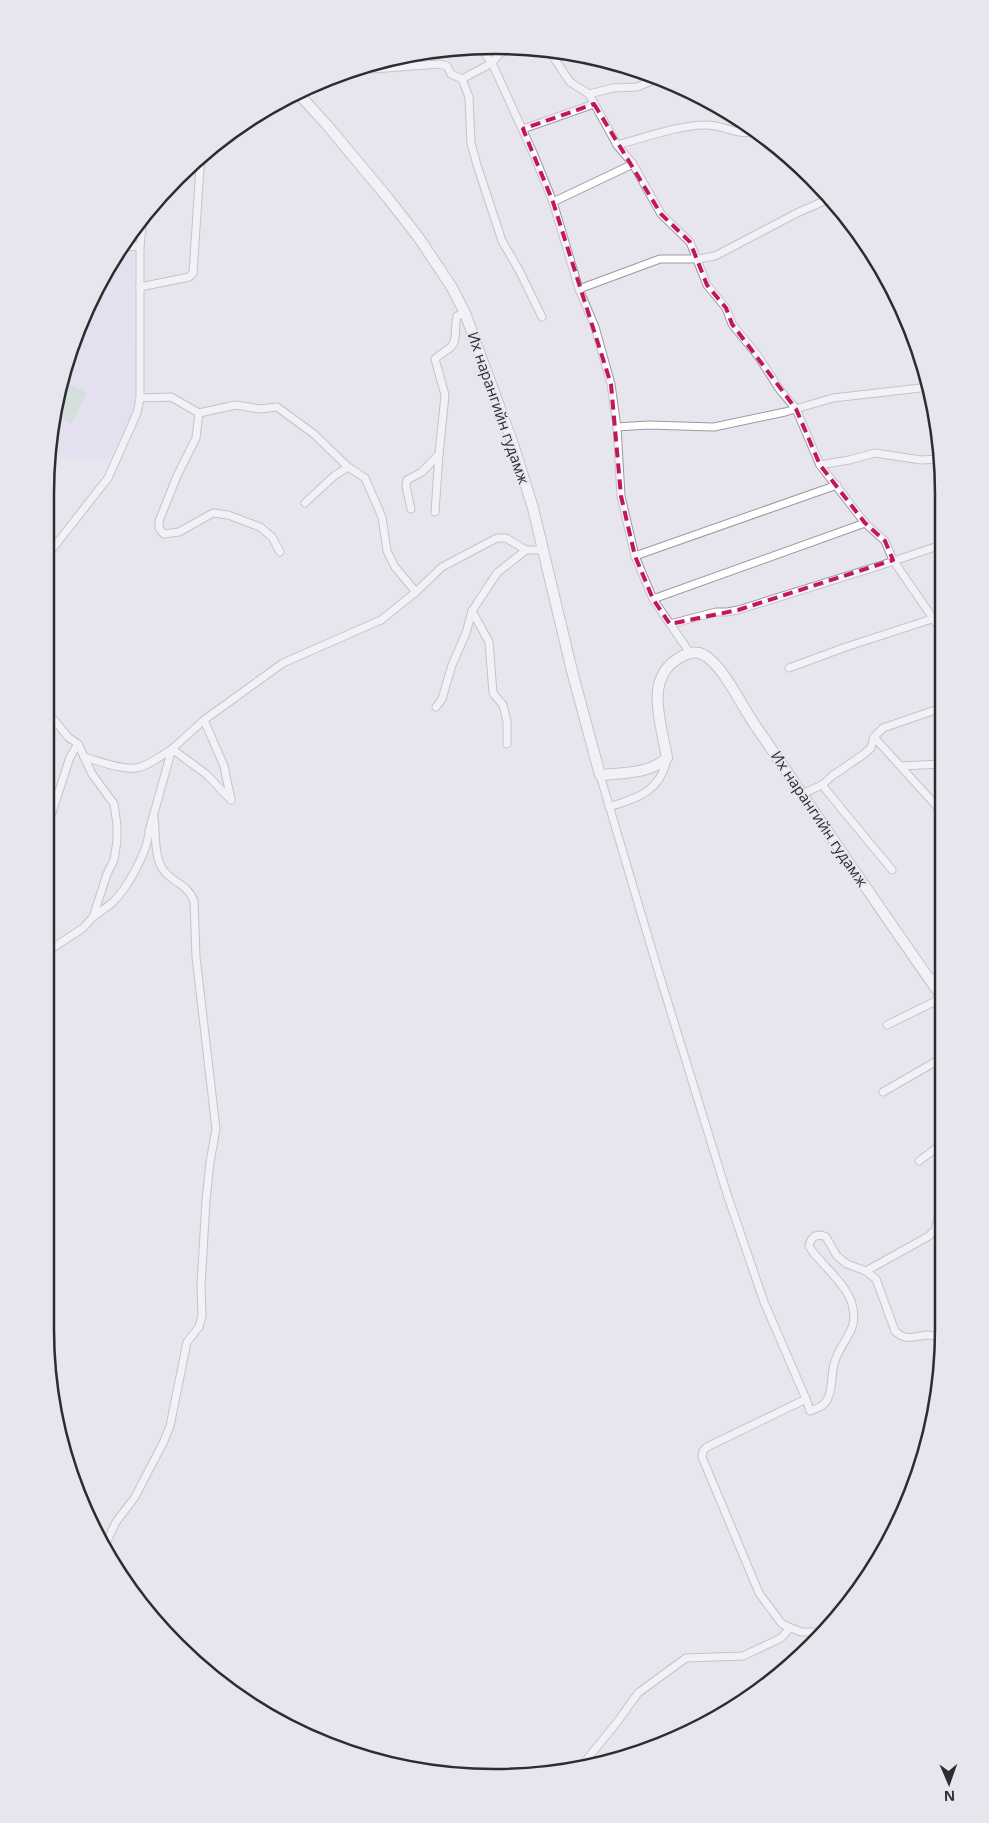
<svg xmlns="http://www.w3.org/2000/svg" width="989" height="1823" font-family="'Open Sans',sans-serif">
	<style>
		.education { fill: #dfdaef }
		.green { fill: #bed9c5 }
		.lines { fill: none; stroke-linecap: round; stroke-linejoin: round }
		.stream { stroke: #a9d4e8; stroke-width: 2.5 }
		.street-casing { stroke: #9a9aa1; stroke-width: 9 }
		.secondary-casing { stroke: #9a9aa1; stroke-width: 12 }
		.street { stroke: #fff; stroke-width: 7 }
		.secondary { stroke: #fff; stroke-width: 10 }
		.marked { fill: none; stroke: #c2185b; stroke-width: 4; stroke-dasharray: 10 6; stroke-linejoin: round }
		.labels { text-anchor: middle; stroke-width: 4; stroke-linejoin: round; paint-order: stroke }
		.street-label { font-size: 15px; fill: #2d2d30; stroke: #e7e6ee }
		.rim { fill: none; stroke: #2d2d30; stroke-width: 2.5 }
	</style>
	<rect width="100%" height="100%" fill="#e7e6ee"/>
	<!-- education -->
	<polygon class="education" points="131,250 134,256 135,393 131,416 109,460 47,458 60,378 105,270 119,251"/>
	<!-- green -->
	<polygon class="green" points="60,379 87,393 71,424 54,415"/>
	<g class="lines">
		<!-- stream -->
		<polyline class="stream" points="66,1458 69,1474"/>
		<defs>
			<g id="street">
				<polyline points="479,46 492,63 534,155 553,202 579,289 595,327 611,384 617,427 621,496 635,556 653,599 690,653"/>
				<polyline points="548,49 570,82 589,94 613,88 637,87 659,78"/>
				<polyline points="362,67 373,69 439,64 447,66 451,74 462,79 469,97 471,143 477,165 502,241 519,270 542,317"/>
				<polyline points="462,79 492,63 500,53 516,48"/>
				<path d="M 589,94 L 617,145 C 643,138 680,125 705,125 C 723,124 738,137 755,131"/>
				<polyline points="523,129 594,104"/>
				<polyline points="617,145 633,164 661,214 690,242 707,285 726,308 732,324 758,356 780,390 796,409 820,465 865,523 885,541 893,560 941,630"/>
				<polyline points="553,202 633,164"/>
				<polyline points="121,247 140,246"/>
				<polyline points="140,287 189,277 193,273 200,168 202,155"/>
				<polyline points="579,289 660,259 698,259 715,256 799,212 829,199"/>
				<polyline points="140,398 171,397 199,413 236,405 260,409 277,407 314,434 348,467 334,476 305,503"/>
				<polyline points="199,413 196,438 177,476 159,521 159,528 164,534 179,532 213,513 228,515 260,527 272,537 280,552"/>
				<polyline points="617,427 648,425 714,427 785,412 833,398 929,387"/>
				<path d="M 439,454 L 445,395 L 435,359 C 440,353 446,352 451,347 C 458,340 454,325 457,316 L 465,313"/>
				<polyline points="820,465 849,460 875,453 921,460 940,459"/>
				<polyline points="348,467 365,478 382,517 387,551 395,567 416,592"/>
				<polyline points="411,509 406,486 407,480 422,472 439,454 435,512"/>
				<polyline points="635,556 837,485"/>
				<polyline points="46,557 108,478 137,413 140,398 140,246 143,217"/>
				<polyline points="653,599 865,523"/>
				<polyline points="670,624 716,612 727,612 738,610 882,565 941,545"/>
				<polyline points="789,668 843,648 941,616"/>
				<polyline points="436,707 442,699 452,665 466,633 472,611"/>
				<polyline points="204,720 224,766 231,800"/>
				<polyline points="874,737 941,811"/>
				<polyline points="507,744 507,721 503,705 493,693 489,642 472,611 497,573 526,550 544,550"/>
				<path d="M 84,757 C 99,761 121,770 136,768 C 148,766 161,756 172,749 L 206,774 L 231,800"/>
				<polyline points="901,766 941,764"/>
				<path d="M 600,775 L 657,967 L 727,1194 L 764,1302 L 806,1399 L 810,1411 C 817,1408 825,1406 828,1398 C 833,1387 831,1375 834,1364 C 840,1340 860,1332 852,1304 C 848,1287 824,1266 813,1252 L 809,1246 L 811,1240 L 815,1236 L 821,1235 L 826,1237 L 837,1256 L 847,1264 L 866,1271 L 876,1279 L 895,1331 C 905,1341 913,1337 926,1335 C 932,1335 937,1336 943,1336"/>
				<polyline points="822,785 892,870"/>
				<polyline points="802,794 822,785 832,776 864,754 871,748 874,737 883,728 941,708"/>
				<path d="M 609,807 C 638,798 661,791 667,758"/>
				<polyline points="46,831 70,757 78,744"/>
				<path d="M 93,917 C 99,912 106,908 112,903 C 127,889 148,851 149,831 L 172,749 L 204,720 L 283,663 L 381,620 L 416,592 L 442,567 L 497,538 L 506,538 L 526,550"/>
				<polyline points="45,953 83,928 93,917 107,874 114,860 117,841 117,825 114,804 92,774 78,744 68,737 46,710"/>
				<polyline points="931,981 942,970"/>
				<polyline points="887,1025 942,998"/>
				<polyline points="883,1092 942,1058"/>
				<polyline points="919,1161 942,1144"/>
				<polyline points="866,1271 929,1236 935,1230 938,1218 943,1215"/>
				<polyline points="806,1399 707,1447 703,1451 702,1457 759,1593 782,1624 801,1632 819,1632"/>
				<path d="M 106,1543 L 116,1522 L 135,1497 L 164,1441 L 170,1426 L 187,1342 L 199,1327 L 202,1316 L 201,1285 L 206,1201 L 210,1162 L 216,1129 L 196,957 L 194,901 C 187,883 170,882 162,868 C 154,854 156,833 154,818"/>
				<polyline points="584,1763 618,1721 638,1693 686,1658 743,1656 781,1638 790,1628"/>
			</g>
			<path id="secondary" d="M 296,91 L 327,125 L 387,197 L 419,238 L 451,286 L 465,313 L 513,444 L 533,508 L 572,671 L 600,775 C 623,773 649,774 667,758 C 662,725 643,679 679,658 C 687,653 695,650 704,655 C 724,666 743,709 757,728 C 819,818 879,908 942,997"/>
		</defs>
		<!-- street casing -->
		<use href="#street" class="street-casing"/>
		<!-- secondary casing -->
		<use href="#secondary" class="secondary-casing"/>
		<!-- street -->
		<use href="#street" class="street"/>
		<!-- secondary -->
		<use href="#secondary" class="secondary"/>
	</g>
	<!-- marked area -->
	<path d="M0 0H989V1823H0ZM 594,104 L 661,214 L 690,242 L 707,285 L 726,308 L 732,324 L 796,409 L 820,465 L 865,523 L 885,541 L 893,560 L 738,610 L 670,624 L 653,599 L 635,556 L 621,496 L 611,384 L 553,202 L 523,129 Z" fill="#e7e6ee" fill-opacity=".55" fill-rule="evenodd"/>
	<path class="marked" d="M 594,104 L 661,214 L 690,242 L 707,285 L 726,308 L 732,324 L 796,409 L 820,465 L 865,523 L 885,541 L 893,560 L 738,610 L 670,624 L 653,599 L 635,556 L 621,496 L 611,384 L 553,202 L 523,129 Z"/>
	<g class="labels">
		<!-- street labels -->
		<g class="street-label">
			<text transform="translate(498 408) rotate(71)" y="5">Их нарангийн гудамж</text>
			<text transform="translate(819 819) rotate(56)" y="5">Их нарангийн гудамж</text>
		</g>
	</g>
	<!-- crop -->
	<path d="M0 0H989V1823H0ZM494 54H495A440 440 0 0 1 935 494V1329A440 440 0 0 1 495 1769H494A440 440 0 0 1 54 1329V494A440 440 0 0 1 494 54Z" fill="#e7e6ee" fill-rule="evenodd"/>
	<path class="rim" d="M494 54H495A440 440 0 0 1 935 494V1329A440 440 0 0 1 495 1769H494A440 440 0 0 1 54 1329V494A440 440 0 0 1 494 54Z"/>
	<!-- north arrow -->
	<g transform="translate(949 1783) rotate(178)" stroke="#e7e6ee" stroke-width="4" paint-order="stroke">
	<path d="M0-4L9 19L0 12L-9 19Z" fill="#2d2d30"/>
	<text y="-8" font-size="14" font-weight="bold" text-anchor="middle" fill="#2d2d30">N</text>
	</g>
</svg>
